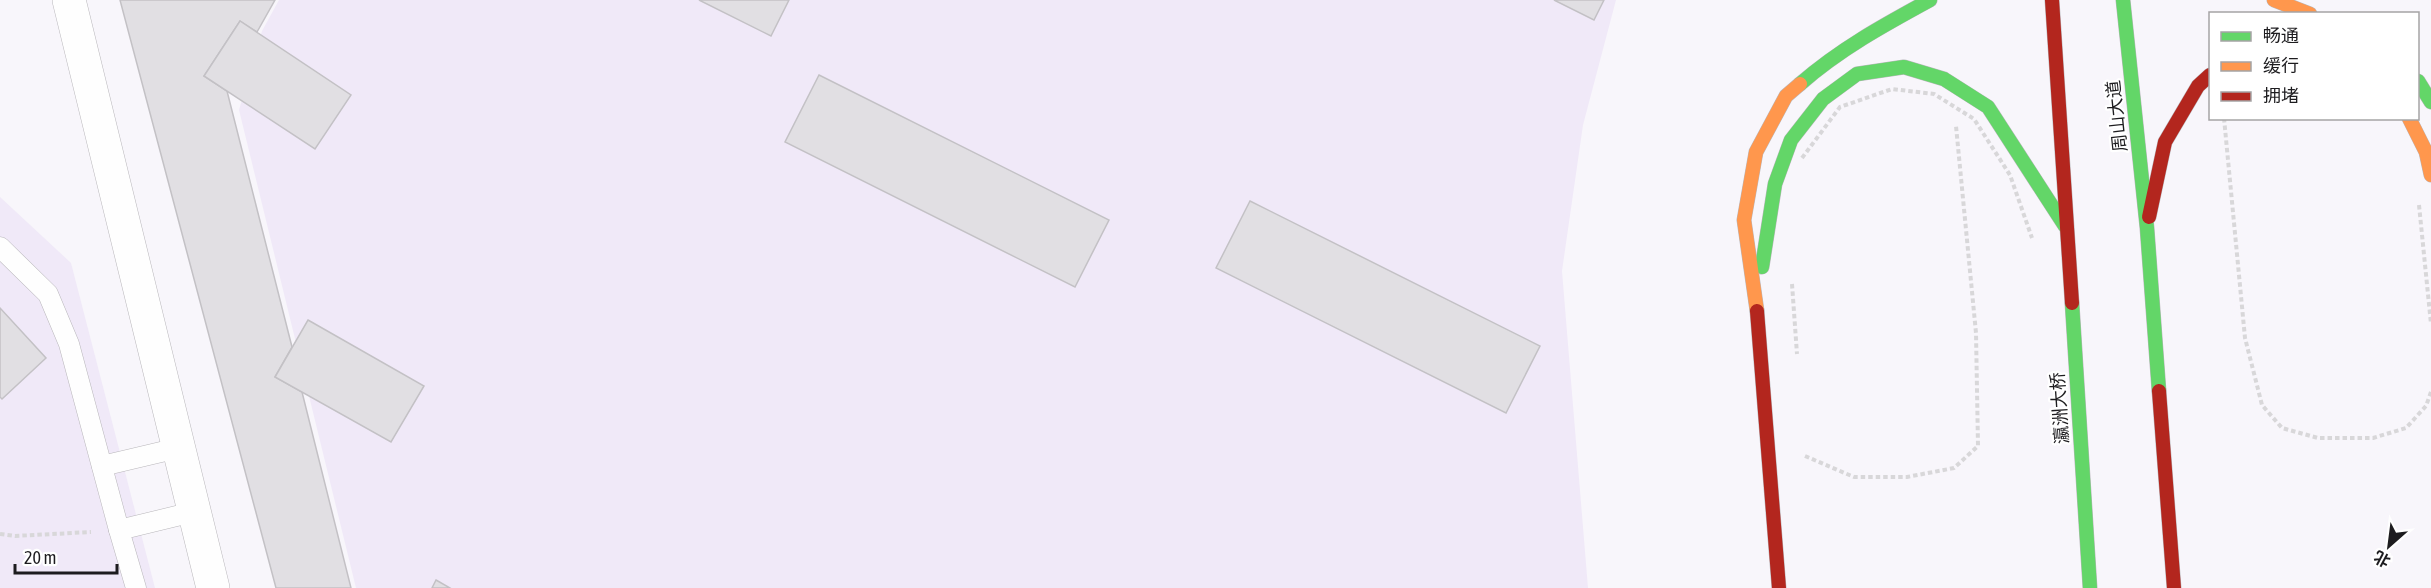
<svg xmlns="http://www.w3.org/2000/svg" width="2431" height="588" font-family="'Asap Condensed','Noto Sans SC',sans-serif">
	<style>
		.green { fill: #f0e9f8 }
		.building { fill: #e1dfe3; stroke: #c3c1c5; stroke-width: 1.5 }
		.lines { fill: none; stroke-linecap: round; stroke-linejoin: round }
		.lane-casing { stroke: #b9b7bb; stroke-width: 21 }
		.street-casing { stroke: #b9b7bb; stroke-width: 34 }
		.fast-casing { stroke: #b9b7bb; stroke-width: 15 }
		.slow-casing { stroke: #b9b7bb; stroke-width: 15 }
		.jam-casing { stroke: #b9b7bb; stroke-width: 15 }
		.path { stroke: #d8d7d9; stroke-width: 4; stroke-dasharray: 4.5 3; stroke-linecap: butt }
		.lane { stroke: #fefefe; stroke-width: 20 }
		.street { stroke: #fefefe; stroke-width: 33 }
		.fast { stroke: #63d668; stroke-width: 14 }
		.slow { stroke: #ff974d; stroke-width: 14 }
		.jam { stroke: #b3261e; stroke-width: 14 }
		.path-bridge { stroke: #d8d7d9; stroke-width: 4; stroke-dasharray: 4.5 3; stroke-linecap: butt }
		.labels { text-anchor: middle; stroke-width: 4.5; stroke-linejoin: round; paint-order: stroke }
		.street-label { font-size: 18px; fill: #1d1c1f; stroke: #fff }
	</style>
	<rect width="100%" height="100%" fill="#f8f6fb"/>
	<!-- green -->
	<g class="green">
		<polygon points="279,0 1616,0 1583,125 1562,271 1588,588 356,588 239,110 262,31"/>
		<polygon points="0,197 71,263 155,588 0,588"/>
	</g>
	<!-- building -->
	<g class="building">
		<polygon points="120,0 275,0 257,32 240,21 204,76 227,91 292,347 275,377 302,392 351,588 276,588"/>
		<polygon points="699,0 789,0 771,36"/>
		<polygon points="1554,0 1604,0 1594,20"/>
		<polygon points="240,21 351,95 315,149 204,76"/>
		<polygon points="819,75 1109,220 1075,287 785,142"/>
		<polygon points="1250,201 1540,346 1506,413 1216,268"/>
		<polygon points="0,308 46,358 2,399 0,397"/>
		<polygon points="308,320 424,386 391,442 275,377"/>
		<polygon points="436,580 450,588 432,588"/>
	</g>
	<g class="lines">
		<defs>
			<g id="lane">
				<polyline points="0,247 48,294 69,344 119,530"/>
				<polyline points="102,466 178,448"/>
				<polyline points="136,588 119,530 193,512"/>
			</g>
			<polyline id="street" points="69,0 213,588"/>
			<g id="fast">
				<polyline points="2123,0 2147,228 2159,391"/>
				<polyline points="2418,81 2431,102"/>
				<path d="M 1800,84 C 1840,49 1884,25 1930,0"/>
				<polyline points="1762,267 1775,184 1791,140 1823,99 1857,74 1904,67 1944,79 1988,107 2065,226"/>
				<polyline points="2072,303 2090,588"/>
			</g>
			<g id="slow">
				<polyline points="2274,0 2310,14"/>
				<polyline points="2409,118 2426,152 2431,175"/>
				<polyline points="1757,311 1744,220 1756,152 1786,96 1800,84"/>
			</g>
			<g id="jam">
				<polyline points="2052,0 2072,303"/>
				<polyline points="2149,217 2165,142 2198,86 2210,75"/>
				<polyline points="1757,311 1779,588"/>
				<polyline points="2159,391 2174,588"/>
			</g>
		</defs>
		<!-- lane casing -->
		<use href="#lane" class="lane-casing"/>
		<!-- street casing -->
		<use href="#street" class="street-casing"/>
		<!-- fast casing -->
		<use href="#fast" class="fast-casing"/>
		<!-- slow casing -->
		<use href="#slow" class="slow-casing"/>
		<!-- jam casing -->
		<use href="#jam" class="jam-casing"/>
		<!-- path -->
		<g class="path">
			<polyline points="2224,118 2245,338 2262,405 2282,428 2318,438 2373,438 2406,428 2426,406 2431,392"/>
			<polyline points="2419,205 2431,324"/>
			<polyline points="1792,284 1797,354"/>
			<polyline points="1805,456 1854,477 1907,477 1954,468 1978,446 1976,333 1956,126"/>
			<polyline points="0,534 15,536 91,532"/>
		</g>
		<!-- lane -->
		<use href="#lane" class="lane"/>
		<!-- street -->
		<use href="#street" class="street"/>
		<!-- fast -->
		<use href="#fast" class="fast"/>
		<!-- slow -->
		<use href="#slow" class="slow"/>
		<!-- jam -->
		<use href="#jam" class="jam"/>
		<!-- path-bridge -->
		<polyline class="path-bridge" points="1802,158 1840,107 1892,89 1934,94 1974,119 2010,175 2032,238"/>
	</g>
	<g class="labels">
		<!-- street labels -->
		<g class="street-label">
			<text transform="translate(2117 116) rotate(-96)" y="6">周山大道</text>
			<text transform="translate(2060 408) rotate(-94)" y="6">瀛洲大桥</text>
		</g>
	</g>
	<!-- legend -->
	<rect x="2209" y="12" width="210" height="108" fill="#ffffff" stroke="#a5a4a5" stroke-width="1.5"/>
	<rect x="2221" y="32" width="30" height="9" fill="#63d668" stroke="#a5a4a5" stroke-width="1.5"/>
	<text x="2263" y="42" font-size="18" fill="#1d1c1f">畅通</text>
	<rect x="2221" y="62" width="30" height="9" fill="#ff974d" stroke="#a5a4a5" stroke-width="1.5"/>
	<text x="2263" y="72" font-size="18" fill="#1d1c1f">缓行</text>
	<rect x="2221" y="92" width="30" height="9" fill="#b3261e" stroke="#a5a4a5" stroke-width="1.5"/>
	<text x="2263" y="102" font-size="18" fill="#1d1c1f">拥堵</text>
	<!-- north arrow -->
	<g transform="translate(2389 546) rotate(208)" stroke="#ffffff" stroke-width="4.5" paint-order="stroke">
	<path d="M0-4.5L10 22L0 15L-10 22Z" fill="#1d1c1f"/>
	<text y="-9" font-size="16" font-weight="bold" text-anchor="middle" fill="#1d1c1f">北</text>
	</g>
	<!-- scale -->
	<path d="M15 564v9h102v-9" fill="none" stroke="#1d1c1f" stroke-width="3"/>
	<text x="24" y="564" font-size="18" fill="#1d1c1f" stroke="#ffffff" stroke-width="4.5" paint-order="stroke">20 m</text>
</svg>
